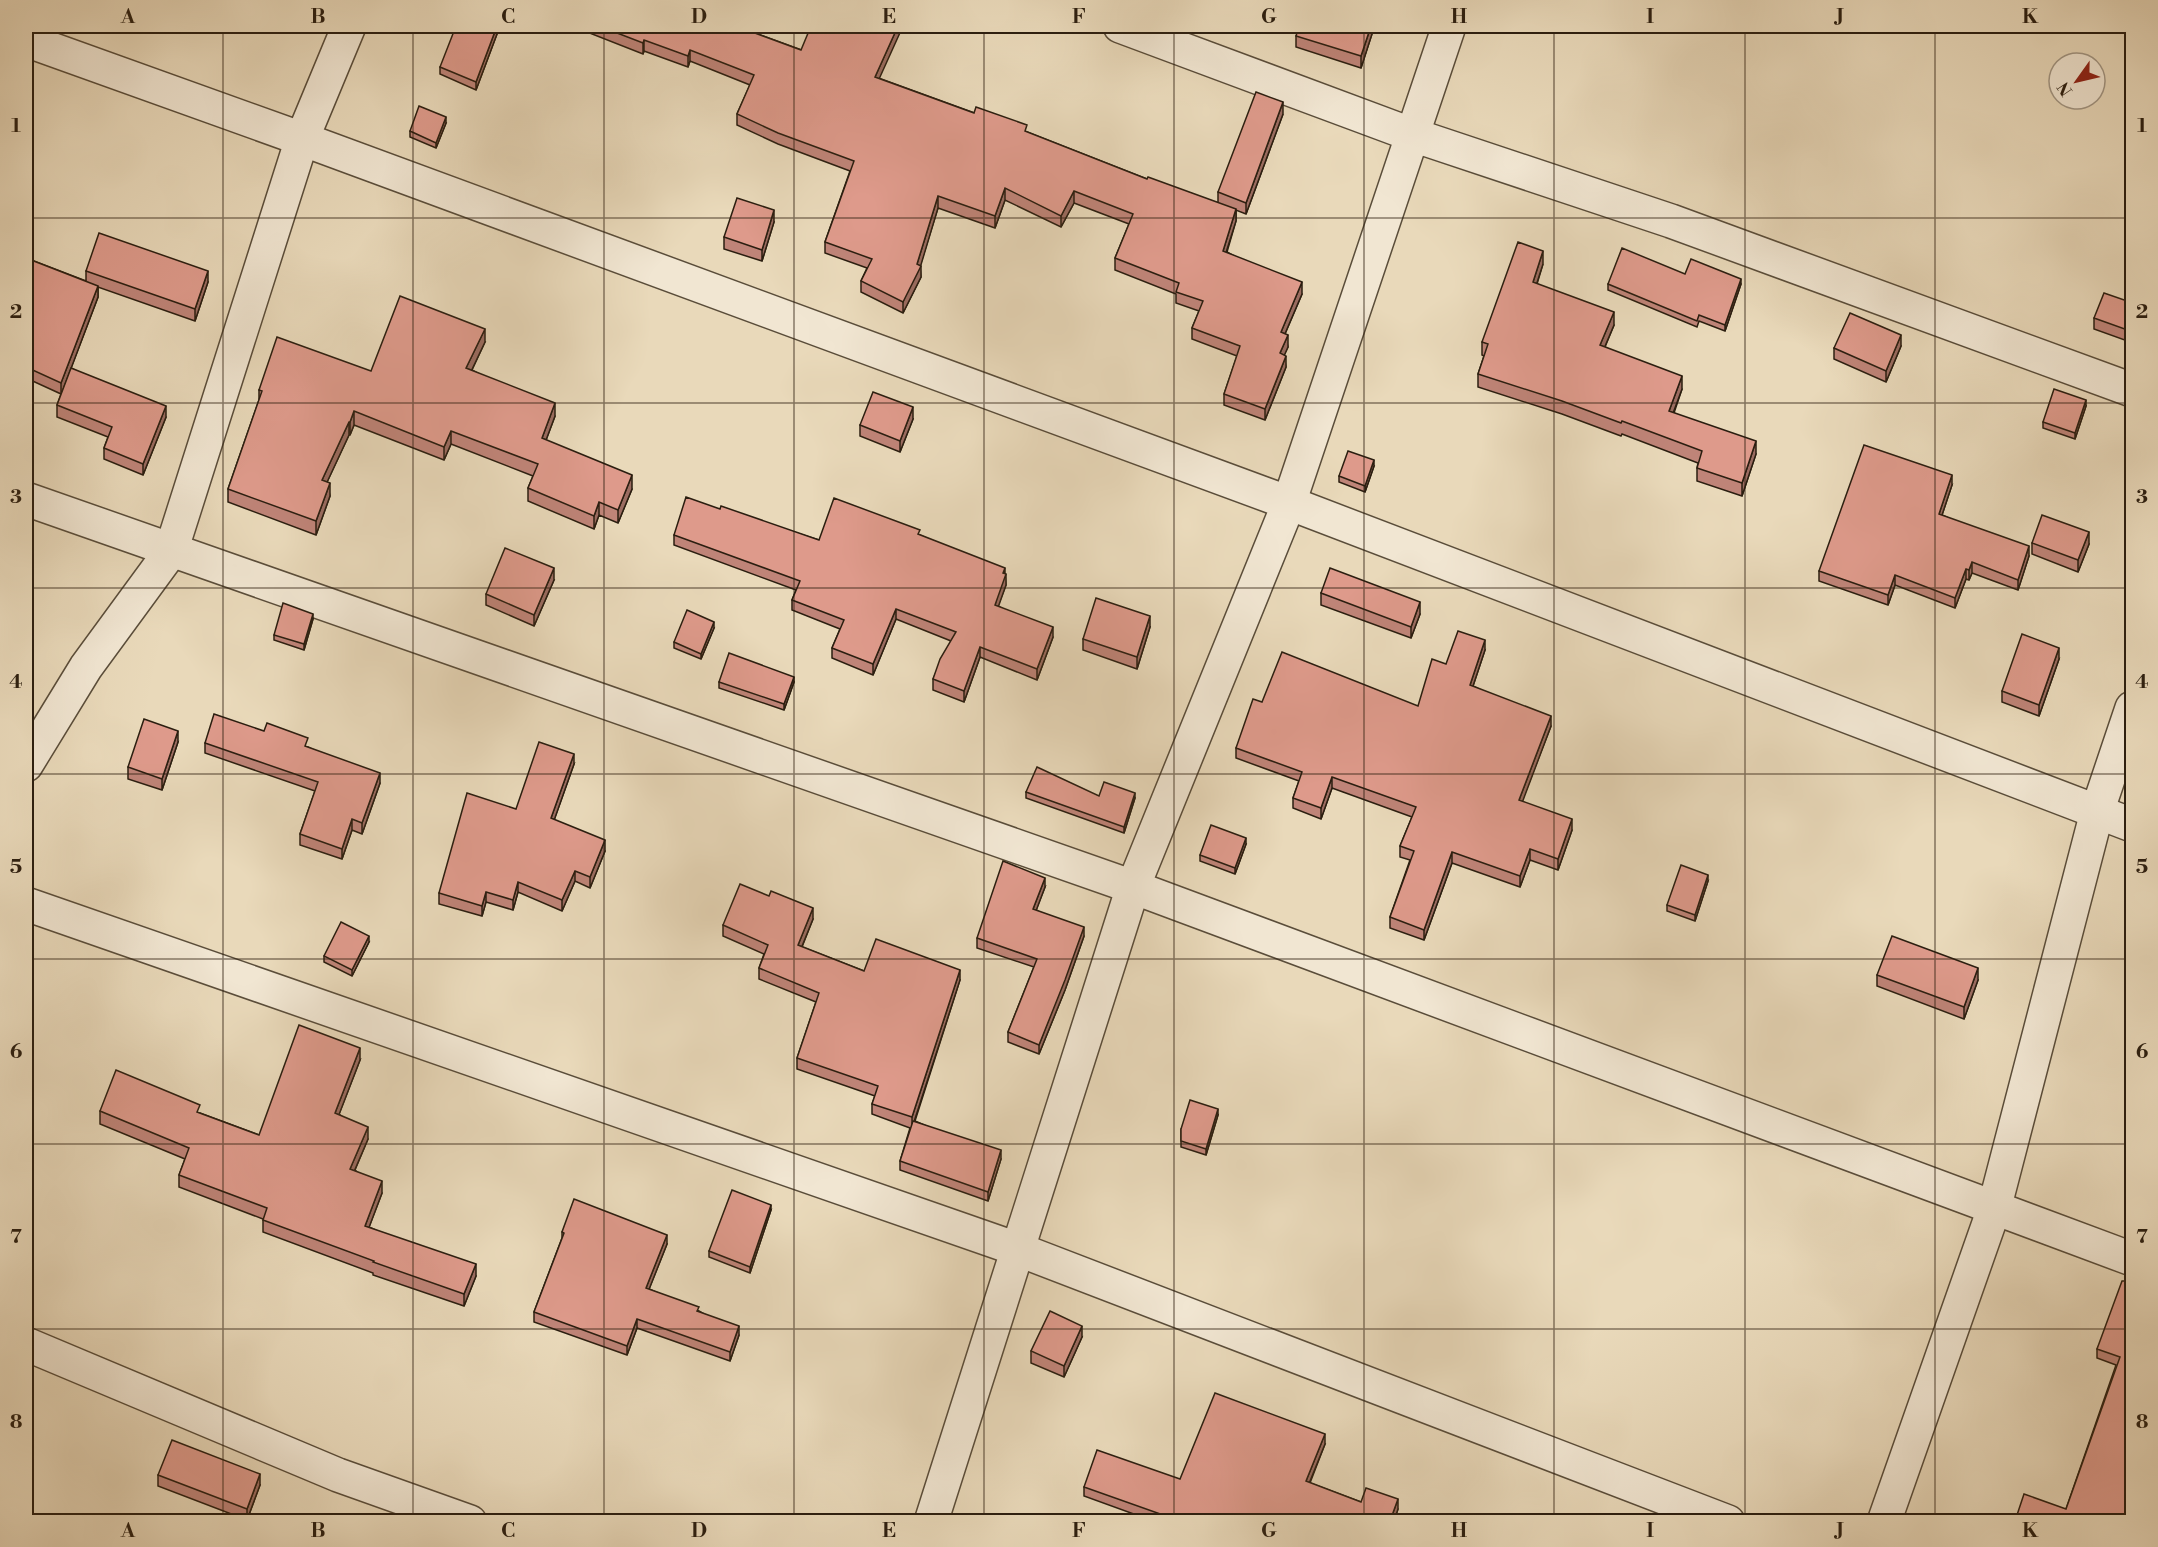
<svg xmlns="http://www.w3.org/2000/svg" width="2158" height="1547" font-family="'Libre Bodoni',serif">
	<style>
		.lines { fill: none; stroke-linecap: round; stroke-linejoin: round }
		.street-casing { stroke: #5a4d3a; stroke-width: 36 }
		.street { stroke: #f1e6d2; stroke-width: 33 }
		.wall { fill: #bf8478; stroke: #2b1e10; stroke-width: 1.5 }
		.shaded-wall { fill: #9b6c61; stroke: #2b1e10; stroke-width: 1.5 }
		.building { fill: #de9a8b; stroke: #2b1e10; stroke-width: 1.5 }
		.grid { fill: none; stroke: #2b1e10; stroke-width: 1.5; stroke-opacity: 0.55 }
		.neatline { fill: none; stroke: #2b1e10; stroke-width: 2 }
		.grid-label { font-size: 20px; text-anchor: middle; font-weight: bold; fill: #2b1e10 }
	</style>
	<rect width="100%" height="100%" fill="#e9d9ba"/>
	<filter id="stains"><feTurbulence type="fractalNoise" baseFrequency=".00333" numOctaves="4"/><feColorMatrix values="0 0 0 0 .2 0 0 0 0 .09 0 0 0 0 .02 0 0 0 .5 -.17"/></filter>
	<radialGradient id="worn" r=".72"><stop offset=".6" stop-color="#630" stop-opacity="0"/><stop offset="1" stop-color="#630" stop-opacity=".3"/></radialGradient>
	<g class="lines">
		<defs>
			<g id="street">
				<polyline points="1120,26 1413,135 1671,221 2132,390"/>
				<polyline points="26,40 302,139 1289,503 2132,825"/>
				<polyline points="26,499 1133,887 2132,1259"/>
				<polyline points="26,765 86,667 171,551 302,139 349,26"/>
				<polyline points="26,904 1017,1249 1728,1522"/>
				<polyline points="26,1344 338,1475 470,1522"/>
				<polyline points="931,1522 1133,887 1289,503 1449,26"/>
				<polyline points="1884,1522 1994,1209 2097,812 2132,708"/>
			</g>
		</defs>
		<!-- street casing -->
		<use href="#street" class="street-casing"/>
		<!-- street -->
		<use href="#street" class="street"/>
	</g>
	<!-- wall -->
	<g class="wall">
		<polygon points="500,26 476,90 440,74 440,67"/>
		<polygon points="587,26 736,26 1027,132 1147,179 1218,203 1218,192 1283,114 1246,214 1236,210 1236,221 1227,252 1302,294 1285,334 1288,347 1284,355 1286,367 1265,420 1224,405 1224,394 1237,356 1192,339 1192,328 1199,311 1176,303 1176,294 1115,270 1115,258 1129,224 1074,203 1061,227 1005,200 995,228 938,208 920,266 921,277 903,313 861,292 861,281 867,268 825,253 825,242 850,171 778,144 737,125 737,114 750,85 690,61 688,67 644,51 643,54 587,32"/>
		<polygon points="1372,26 1372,34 1361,68 1296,47 1296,36"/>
		<polygon points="446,123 436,148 410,137 410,131"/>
		<polygon points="774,222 762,261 724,249 724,237"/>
		<polygon points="26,258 86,281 86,271 208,282 195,321 98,287 98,297 71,368 166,417 143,475 104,459 104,448 108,437 57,417 57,405 61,394 26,378"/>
		<polygon points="1543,264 1537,284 1614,325 1605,347 1682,389 1674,413 1756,454 1742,496 1697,481 1697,468 1698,463 1622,434 1621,436 1562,414 1478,387 1478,374 1484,356 1482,355 1482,342"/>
		<polygon points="1685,274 1741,284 1725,331 1699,321 1697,327 1608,290 1608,284"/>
		<polygon points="2133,303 2133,343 2094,329 2094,318"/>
		<polygon points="485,342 472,370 555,416 546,440 632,489 618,523 599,515 594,529 528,501 528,488 533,476 451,444 444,460 354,425 350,435 349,435 327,482 330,496 316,535 228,502 228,489 259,400 259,390 371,371"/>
		<polygon points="1901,346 1886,382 1834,359 1834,348"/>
		<polygon points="2086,406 2075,439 2043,428 2043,422"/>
		<polygon points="913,419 900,452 860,436 860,425"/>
		<polygon points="1374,466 1365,492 1339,482 1339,476"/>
		<polygon points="1952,485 1942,515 2029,556 2018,590 1972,573 1969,580 1966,579 1955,608 1895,585 1888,605 1819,581 1819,571"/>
		<polygon points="720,509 819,540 920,535 1005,574 1006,585 998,606 1053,637 1037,680 980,657 964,702 933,690 933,679 951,641 896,619 873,675 832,658 832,648 840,629 792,610 792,600 796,590 674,545 674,535"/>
		<polygon points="2032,543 2089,544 2078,572 2032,554"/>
		<polygon points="554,580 534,626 486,605 486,594"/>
		<polygon points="1321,593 1420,614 1411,638 1321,605"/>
		<polygon points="313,619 304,650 274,640 274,635"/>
		<polygon points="1150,627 1137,669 1083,650 1083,639"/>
		<polygon points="714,628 701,659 674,648 674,642"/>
		<polygon points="1485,650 1473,686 1551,726 1522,801 1572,830 1558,870 1530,860 1520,887 1452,863 1424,940 1390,928 1390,917 1410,860 1400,857 1400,846 1412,817 1332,788 1321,819 1293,808 1293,798 1299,781 1236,758 1236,748 1262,702 1418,706 1446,664"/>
		<polygon points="2059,659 2039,716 2002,702 2002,691"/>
		<polygon points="719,682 794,682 784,710 719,688"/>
		<polygon points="178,742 162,790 128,779 128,767"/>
		<polygon points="205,743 308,747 380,783 362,834 352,830 342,859 300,845 300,834 315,791 205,753"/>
		<polygon points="574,764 554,820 605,851 590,888 575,881 562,911 518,892 513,910 486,902 482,916 439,904 439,893 516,809"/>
		<polygon points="1026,792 1099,796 1135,798 1124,833 1026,798"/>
		<polygon points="1246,844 1235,874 1200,861 1200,855"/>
		<polygon points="1708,881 1695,921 1667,911 1667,905"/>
		<polygon points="1045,887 1036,910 1084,936 1065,990 1039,1054 1008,1042 1008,1032 1034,967 977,948 977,938"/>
		<polygon points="813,919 802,947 864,971 960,980 915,1121 1001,1159 988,1201 900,1170 900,1161 910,1128 872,1114 872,1104 875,1096 797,1069 797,1058 816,1002 759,979 759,968 764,954 723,936 723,925"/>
		<polygon points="369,942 352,976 324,962 324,956"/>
		<polygon points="1877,975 1978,980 1964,1019 1877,986"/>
		<polygon points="360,1060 339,1114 368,1139 355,1170 382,1193 369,1227 476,1276 464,1306 373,1275 373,1273 263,1232 263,1219 179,1187 179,1175 185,1159 100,1124 100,1111 200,1113 259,1135"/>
		<polygon points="1218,1115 1206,1155 1181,1147 1181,1129"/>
		<polygon points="771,1210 750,1273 709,1257 709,1251"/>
		<polygon points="562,1232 667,1244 649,1289 699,1311 739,1335 730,1361 637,1328 627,1355 534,1322 534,1312 562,1238"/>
		<polygon points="2133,1281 2133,1521 2066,1509 2116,1365 2097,1358 2097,1349"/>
		<polygon points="1082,1337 1064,1377 1031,1363 1031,1351"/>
		<polygon points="1325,1444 1310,1483 1361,1502 1398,1509 1394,1521 1153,1521 1084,1496 1084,1487 1180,1479"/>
		<polygon points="158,1475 260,1485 247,1520 158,1486"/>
	</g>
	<!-- shaded-wall -->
	<g class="shaded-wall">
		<polygon points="497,26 500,26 476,90 476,82"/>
		<polygon points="898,26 903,26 875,88 875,77"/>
		<polygon points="1371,26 1372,26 1372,34 1361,68 1361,56"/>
		<polygon points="644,40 644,51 643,54 643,43"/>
		<polygon points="690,50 690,61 688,67 688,56"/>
		<polygon points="1283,102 1283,114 1246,214 1246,203"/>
		<polygon points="446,117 446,123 436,148 436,143"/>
		<polygon points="1005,188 1005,200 995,228 995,216"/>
		<polygon points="1074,191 1074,203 1061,227 1061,216"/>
		<polygon points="938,196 938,208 920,268 921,266 921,277 903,313 903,302 917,264"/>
		<polygon points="1236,209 1236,221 1223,262 1223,251"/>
		<polygon points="774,210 774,222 762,261 762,250"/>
		<polygon points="1543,251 1543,264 1533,295 1533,282"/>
		<polygon points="208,271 208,282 195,321 195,309"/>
		<polygon points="1741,279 1741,284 1725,331 1725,325"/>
		<polygon points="1302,282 1302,294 1281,343 1281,332"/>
		<polygon points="98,286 98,297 61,395 61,383"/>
		<polygon points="1614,312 1614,325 1600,358 1600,345"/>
		<polygon points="485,329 485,342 466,382 466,368"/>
		<polygon points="1288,335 1288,347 1280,365 1280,353"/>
		<polygon points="1901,335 1901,346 1886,382 1886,371"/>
		<polygon points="1286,356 1286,367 1265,420 1265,409"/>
		<polygon points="1682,376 1682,389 1669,424 1669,411"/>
		<polygon points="2086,400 2086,406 2075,439 2075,433"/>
		<polygon points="555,403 555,416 542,451 542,438"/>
		<polygon points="166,406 166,417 143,475 143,464"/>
		<polygon points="913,407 913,419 900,452 900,441"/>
		<polygon points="354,411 354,425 350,435 350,422"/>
		<polygon points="349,422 349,435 322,493 322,480"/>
		<polygon points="451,431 451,444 444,460 444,447"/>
		<polygon points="1756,441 1756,454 1742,496 1742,483"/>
		<polygon points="1374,460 1374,466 1365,492 1365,486"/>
		<polygon points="632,475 632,489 618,523 618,510"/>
		<polygon points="1952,475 1952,485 1939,524 1939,514"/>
		<polygon points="330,483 330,496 316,535 316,521"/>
		<polygon points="599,502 599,515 594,529 594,516"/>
		<polygon points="2089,532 2089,544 2078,572 2078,560"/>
		<polygon points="2029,546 2029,556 2018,590 2018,580"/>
		<polygon points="1972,562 1972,573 1969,580 1969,570"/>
		<polygon points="554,568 554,580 534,626 534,615"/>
		<polygon points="1005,568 1005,578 1006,574 1006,585 995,616 995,605"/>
		<polygon points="1966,569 1966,579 1955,608 1955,598"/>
		<polygon points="1895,575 1895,585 1888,605 1888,595"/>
		<polygon points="1420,602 1420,614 1411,638 1411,627"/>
		<polygon points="896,609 896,619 873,675 873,664"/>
		<polygon points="313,614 313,619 304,650 304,644"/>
		<polygon points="1150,616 1150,627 1137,669 1137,657"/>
		<polygon points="714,622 714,628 701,659 701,654"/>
		<polygon points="1053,627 1053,637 1037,680 1037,669"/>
		<polygon points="1485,640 1485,650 1470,695 1470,685"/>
		<polygon points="980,647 980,657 964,702 964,691"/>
		<polygon points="2059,648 2059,659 2039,716 2039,705"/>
		<polygon points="794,677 794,682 784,710 784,704"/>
		<polygon points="1551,716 1551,726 1519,811 1519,800"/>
		<polygon points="178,731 178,742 162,790 162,779"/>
		<polygon points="574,754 574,764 551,829 551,818"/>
		<polygon points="380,773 380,783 362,834 362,823"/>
		<polygon points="1332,777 1332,788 1321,819 1321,808"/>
		<polygon points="1135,793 1135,798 1124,833 1124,827"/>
		<polygon points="352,819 352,830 342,859 342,849"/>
		<polygon points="1572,819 1572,830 1558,870 1558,859"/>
		<polygon points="1246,838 1246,844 1235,874 1235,868"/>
		<polygon points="605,840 605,851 590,888 590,877"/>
		<polygon points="1530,849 1530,860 1520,887 1520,876"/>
		<polygon points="1452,852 1452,863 1424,940 1424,930"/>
		<polygon points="575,871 575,881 562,911 562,900"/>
		<polygon points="1708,875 1708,881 1695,921 1695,915"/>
		<polygon points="1045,878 1045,887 1033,919 1033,909"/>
		<polygon points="518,882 518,892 513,910 513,900"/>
		<polygon points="486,892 486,902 482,916 482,906"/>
		<polygon points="813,908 813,919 798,956 798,945"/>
		<polygon points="1084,927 1084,936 1065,990 1039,1054 1039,1045"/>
		<polygon points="369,936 369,942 352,976 352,970"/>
		<polygon points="1978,968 1978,980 1964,1019 1964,1007"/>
		<polygon points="960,970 960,980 912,1128 912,1117"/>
		<polygon points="360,1048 360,1060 335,1125 335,1113"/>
		<polygon points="1218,1109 1218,1115 1206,1155 1206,1149"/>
		<polygon points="368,1127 368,1139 350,1181 350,1169"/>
		<polygon points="1001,1150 1001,1159 988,1201 988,1192"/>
		<polygon points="382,1181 382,1193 365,1238 365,1226"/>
		<polygon points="771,1205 771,1210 750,1273 750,1267"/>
		<polygon points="667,1235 667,1244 646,1297 646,1288"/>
		<polygon points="476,1264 476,1276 464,1306 464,1294"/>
		<polygon points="637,1319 637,1328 627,1355 627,1346"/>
		<polygon points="739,1326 739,1335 730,1361 730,1352"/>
		<polygon points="1082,1326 1082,1337 1064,1377 1064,1366"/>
		<polygon points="1325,1434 1325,1444 1306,1491 1306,1481"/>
		<polygon points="260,1474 260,1485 247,1520 247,1509"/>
		<polygon points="1398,1499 1398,1509 1394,1521 1390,1521"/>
	</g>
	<!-- building -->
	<g class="building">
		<polygon points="456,26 497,26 476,82 440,67"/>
		<polygon points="599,26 736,26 801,50 811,26 898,26 875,77 974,113 976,107 1027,125 1025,131 1147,179 1148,177 1236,209 1223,251 1302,282 1281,332 1288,335 1280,353 1286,356 1265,409 1224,394 1240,346 1192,328 1203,301 1176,292 1179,283 1115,258 1133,214 1074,191 1061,216 1005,188 995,216 938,196 917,264 921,266 903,302 861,281 872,259 825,242 854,161 778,133 737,114 754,75 690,50 688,56 644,40 643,43"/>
		<polygon points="1299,26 1371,26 1361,56 1296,36"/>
		<polygon points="1256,92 1283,102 1246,203 1218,192"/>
		<polygon points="419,106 446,117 436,143 410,131"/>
		<polygon points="737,198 774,210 762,250 724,237"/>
		<polygon points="99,233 208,271 195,309 86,271"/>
		<polygon points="1518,242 1543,251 1533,282 1614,312 1600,345 1682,376 1669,411 1756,441 1742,483 1697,468 1702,451 1622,421 1621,423 1562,401 1478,374 1488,344 1482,342"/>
		<polygon points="1622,248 1685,274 1691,259 1741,279 1725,325 1699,315 1697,321 1608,284"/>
		<polygon points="26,258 98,286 61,383 26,367"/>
		<polygon points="2104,293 2133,303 2133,332 2094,318"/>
		<polygon points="400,296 485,329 466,368 555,403 542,438 632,475 618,510 599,502 594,516 528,488 538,464 451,431 444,447 354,411 350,422 349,422 322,480 330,483 316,521 228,489 262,391 259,390 277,337 371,371"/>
		<polygon points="1850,313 1901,335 1886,371 1834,348"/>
		<polygon points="71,368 166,406 143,464 104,448 112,427 57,405"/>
		<polygon points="2054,389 2086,400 2075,433 2043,422"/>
		<polygon points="873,392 913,407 900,441 860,425"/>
		<polygon points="1864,445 1952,475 1939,514 2029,546 2018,580 1972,562 1969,570 1966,569 1955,598 1895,575 1888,595 1819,571"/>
		<polygon points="1348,451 1374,460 1365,486 1339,476"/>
		<polygon points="686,497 720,509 721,506 819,540 834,498 920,530 918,534 1005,568 1003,573 1006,574 995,605 1053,627 1037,669 980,647 964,691 933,679 940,659 956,632 896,609 873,664 832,648 844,620 792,600 800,581 674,535"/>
		<polygon points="2042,515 2089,532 2078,560 2032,543"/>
		<polygon points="505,548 554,568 534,615 486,594"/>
		<polygon points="1330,568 1420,602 1411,627 1321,593"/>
		<polygon points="1096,598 1150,616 1137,657 1083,639"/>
		<polygon points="283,603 313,614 304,644 274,635"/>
		<polygon points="687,610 714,622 701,654 674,642"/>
		<polygon points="1458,631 1485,640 1470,685 1551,716 1519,800 1572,819 1558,859 1530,849 1520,876 1452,852 1424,930 1390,917 1414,851 1400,846 1416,807 1332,777 1321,808 1293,798 1302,772 1236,748 1253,699 1262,702 1282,652 1418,706 1432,659 1446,664"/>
		<polygon points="2022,634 2059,648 2039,705 2002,691"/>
		<polygon points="729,653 794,677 784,704 719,682"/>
		<polygon points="214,714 264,731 267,723 308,738 305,746 380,773 362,823 352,819 342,849 300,834 318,782 205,743"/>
		<polygon points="144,719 178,731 162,779 128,767"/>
		<polygon points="539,742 574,754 551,818 605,840 590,877 575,871 562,900 518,882 513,900 486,892 482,906 439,893 467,793 516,809"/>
		<polygon points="1037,767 1099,796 1104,782 1135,793 1124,827 1026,792"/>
		<polygon points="1211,825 1246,838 1235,868 1200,855"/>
		<polygon points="1003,861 1045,878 1033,909 1084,927 1065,980 1039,1045 1008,1032 1037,959 977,938"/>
		<polygon points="1681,865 1708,875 1695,915 1667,905"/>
		<polygon points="740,884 769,896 771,891 813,908 798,945 864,971 876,939 960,970 912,1117 872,1104 878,1086 797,1058 819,993 759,968 768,945 723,925"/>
		<polygon points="341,922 369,936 352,970 324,956"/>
		<polygon points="1892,936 1978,968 1964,1007 1877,975"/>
		<polygon points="299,1025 360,1048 335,1113 368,1127 350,1169 382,1181 365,1226 476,1264 464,1294 373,1262 374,1261 263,1220 267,1208 179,1175 189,1148 100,1111 116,1070 200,1105 197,1112 259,1135"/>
		<polygon points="1190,1100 1218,1109 1206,1149 1181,1141 1181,1129"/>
		<polygon points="913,1121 1001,1150 988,1192 900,1161"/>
		<polygon points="732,1190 771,1205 750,1267 709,1251"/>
		<polygon points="574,1199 667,1235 646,1288 699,1307 697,1311 739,1326 730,1352 637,1319 627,1346 534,1312 564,1233 562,1232"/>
		<polygon points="2122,1281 2133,1281 2133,1521 2015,1521 2024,1494 2066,1509 2120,1357 2097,1349"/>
		<polygon points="1050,1311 1082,1326 1064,1366 1031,1351"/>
		<polygon points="1215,1393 1325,1434 1306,1481 1361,1502 1366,1488 1398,1499 1390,1521 1180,1521 1084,1487 1097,1450 1180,1479"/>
		<polygon points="172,1440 260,1474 247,1509 158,1475"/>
	</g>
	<!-- grid -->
	<path class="grid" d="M 223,26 L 223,1522M 413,26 L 413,1522M 604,26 L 604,1522M 794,26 L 794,1522M 984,26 L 984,1522M 1174,26 L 1174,1522M 1364,26 L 1364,1522M 1554,26 L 1554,1522M 1745,26 L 1745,1522M 1935,26 L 1935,1522M 26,218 L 2132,218M 26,403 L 2132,403M 26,588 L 2132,588M 26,774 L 2132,774M 26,959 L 2132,959M 26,1144 L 2132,1144M 26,1329 L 2132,1329"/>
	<!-- margin -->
	<rect width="2158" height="1547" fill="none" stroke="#e9d9ba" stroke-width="66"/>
	<!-- north arrow -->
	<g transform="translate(2077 81) rotate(236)"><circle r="28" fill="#f1e6d2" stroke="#a29684" stroke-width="1.5"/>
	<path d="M0-4.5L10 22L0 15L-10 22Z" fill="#8f2418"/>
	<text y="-9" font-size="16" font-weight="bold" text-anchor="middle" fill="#2b1e10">N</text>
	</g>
	<rect x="33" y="33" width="2092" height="1481" class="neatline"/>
	<g class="grid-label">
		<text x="128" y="23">A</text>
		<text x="318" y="23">B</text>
		<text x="508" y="23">C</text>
		<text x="699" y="23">D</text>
		<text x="889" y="23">E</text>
		<text x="1079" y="23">F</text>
		<text x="1269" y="23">G</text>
		<text x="1459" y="23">H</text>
		<text x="1650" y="23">I</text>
		<text x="1840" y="23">J</text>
		<text x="2030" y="23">K</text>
		<text x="16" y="132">1</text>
		<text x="2142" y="132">1</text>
		<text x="16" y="318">2</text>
		<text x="2142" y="318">2</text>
		<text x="16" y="503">3</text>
		<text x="2142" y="503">3</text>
		<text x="16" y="688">4</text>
		<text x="2142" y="688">4</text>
		<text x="16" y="873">5</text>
		<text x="2142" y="873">5</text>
		<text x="16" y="1058">6</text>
		<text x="2142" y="1058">6</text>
		<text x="16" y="1243">7</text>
		<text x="2142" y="1243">7</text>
		<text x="16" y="1428">8</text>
		<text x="2142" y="1428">8</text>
		<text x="128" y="1537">A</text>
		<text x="318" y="1537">B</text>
		<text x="508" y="1537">C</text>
		<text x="699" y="1537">D</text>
		<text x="889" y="1537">E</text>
		<text x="1079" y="1537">F</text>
		<text x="1269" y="1537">G</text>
		<text x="1459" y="1537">H</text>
		<text x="1650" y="1537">I</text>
		<text x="1840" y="1537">J</text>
		<text x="2030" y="1537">K</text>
	</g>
	<rect width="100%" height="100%" filter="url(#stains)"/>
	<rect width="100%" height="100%" fill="url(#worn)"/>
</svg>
